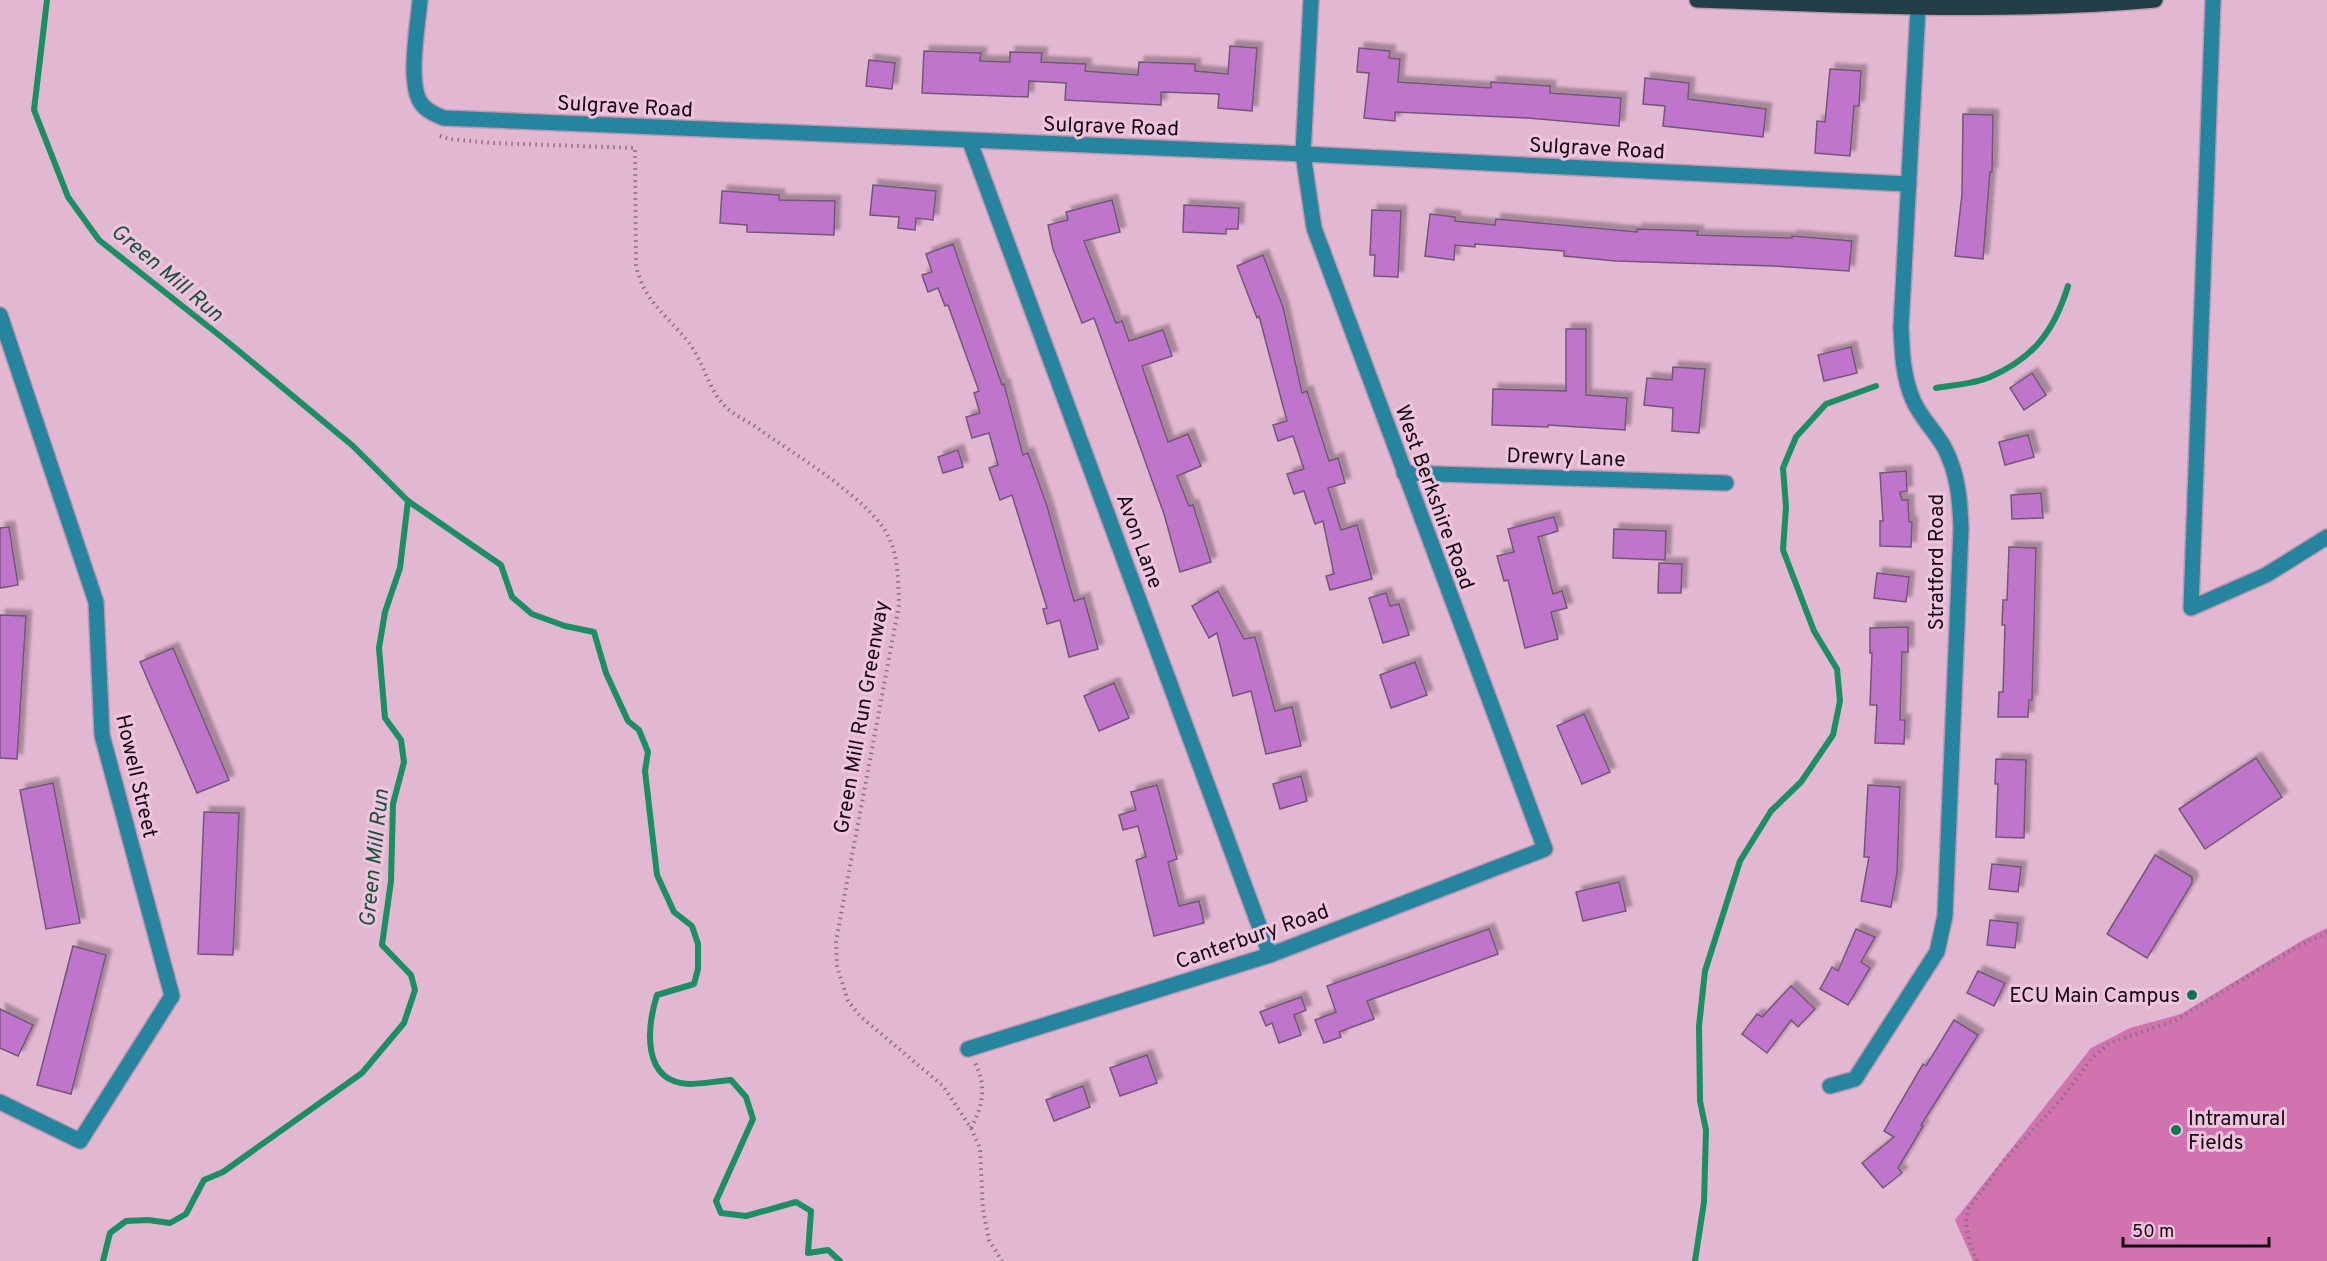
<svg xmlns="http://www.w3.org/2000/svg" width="2327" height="1261" font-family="Overpass,sans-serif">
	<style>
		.green { fill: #d073af }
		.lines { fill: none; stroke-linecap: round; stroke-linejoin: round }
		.stream { stroke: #1d8d63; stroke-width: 6 }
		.building { fill: #c075cc; stroke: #735777; stroke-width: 1.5; filter: url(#shadow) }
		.minor-casing { stroke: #bd98ae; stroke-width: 18 }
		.major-casing { stroke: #bd98ae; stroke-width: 18 }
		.path { stroke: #8d6e81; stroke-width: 4; stroke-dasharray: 1.5 4.5; stroke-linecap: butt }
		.minor { stroke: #27849f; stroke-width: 15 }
		.major { stroke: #243e47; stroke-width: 15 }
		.poi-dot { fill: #077650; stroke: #efc4de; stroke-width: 2 }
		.labels { text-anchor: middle; stroke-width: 6; stroke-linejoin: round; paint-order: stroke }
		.street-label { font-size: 21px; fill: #150810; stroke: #efc4de }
		.poi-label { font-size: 21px; fill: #150810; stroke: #efc4de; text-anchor: end }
		.water-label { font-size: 22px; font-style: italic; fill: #1a513a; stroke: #efc4de }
	</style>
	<defs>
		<filter id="shadow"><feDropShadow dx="5.5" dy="-5.5" stdDeviation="1.5" flood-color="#0004"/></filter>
	</defs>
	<rect width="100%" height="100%" fill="#e2b7d1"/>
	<!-- green -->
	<polygon class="green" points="2327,928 2327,1261 1973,1261 1955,1220 2091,1048 2130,1028 2181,1014 2303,940"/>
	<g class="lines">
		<!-- stream -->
		<g class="stream">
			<path d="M 47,0 L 34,110 L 68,197 L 99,240 L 229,343 L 353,446 L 408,501 L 501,565 L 512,597 L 532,614 L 565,626 L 594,632 L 606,673 L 628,721 L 639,730 L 648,752 L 645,771 L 657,875 L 674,912 L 692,926 L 698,944 L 698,969 L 694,984 L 657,995 C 647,1027 641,1082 689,1084 C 702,1084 717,1081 731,1080 L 746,1097 L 753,1119 L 716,1201 L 721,1213 L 746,1216 L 796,1202 L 811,1211 L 808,1253 L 828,1250 L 840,1261"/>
			<path d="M 1936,388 C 1953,385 1974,384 1990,377 C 2034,358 2054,331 2068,286"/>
			<polyline points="103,1261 110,1233 126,1221 148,1220 170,1223 186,1214 204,1180 223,1172 362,1073 404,1023 415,990 411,975 382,945 391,881 393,804 404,762 401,740 385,718 379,648 385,612 400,568 408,501"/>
			<polyline points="1695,1261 1704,1202 1706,1130 1700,1101 1699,1026 1705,971 1740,861 1771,811 1801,782 1833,735 1840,701 1837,669 1814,631 1783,550 1786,507 1783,468 1796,437 1826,404 1876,386"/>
		</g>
	</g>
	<!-- building -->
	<g class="building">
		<polygon points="1230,46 1257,48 1252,111 1218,108 1219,94 1161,92 1161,105 1065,100 1066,83 1029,81 1028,97 922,93 924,51 981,53 980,61 1010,62 1010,52 1042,53 1041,62 1086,64 1085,71 1138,75 1139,62 1195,64 1195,71 1228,74"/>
		<polygon points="1359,48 1390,51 1389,58 1400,59 1398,82 1491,88 1491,82 1550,86 1550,93 1621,98 1619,126 1528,118 1395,112 1395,121 1364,118 1369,73 1357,72"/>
		<polygon points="869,60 895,63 892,89 866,86"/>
		<polygon points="1830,69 1861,71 1859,106 1854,106 1850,156 1815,153 1817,121 1825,122"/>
		<polygon points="1645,78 1689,83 1688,99 1766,109 1763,137 1663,126 1665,106 1643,104"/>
		<polygon points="1963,114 1993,115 1992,172 1990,172 1983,259 1955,256 1962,194"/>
		<polygon points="873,185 936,191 933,220 916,218 915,230 898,228 899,217 870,215"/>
		<polygon points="722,191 779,195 779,200 835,201 834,235 747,232 747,225 720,223"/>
		<polygon points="1112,200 1120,232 1084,241 1116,323 1122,321 1129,341 1163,330 1172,356 1142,366 1168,442 1188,434 1201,466 1177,476 1189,506 1193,505 1211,562 1180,572 1164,514 1094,318 1082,323 1053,249 1048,225 1068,220 1066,212"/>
		<polygon points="1184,205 1239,208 1238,229 1226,229 1226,234 1183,232"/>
		<polygon points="1372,210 1401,211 1398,277 1374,276 1375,255 1370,255"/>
		<polygon points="1430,214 1455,217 1455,221 1495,225 1496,219 1637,232 1637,229 1698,231 1697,235 1792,238 1792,236 1852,241 1849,271 1774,266 1616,261 1564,256 1564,251 1475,244 1475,247 1455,245 1454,260 1425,256"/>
		<polygon points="953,244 1002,385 1004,384 1023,455 1028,453 1047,506 1074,601 1084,598 1098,649 1069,657 1060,620 1047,624 1043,609 1047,608 1012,495 1000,500 989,468 998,465 989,433 972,438 966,417 980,413 974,393 979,391 948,305 945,306 938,288 928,292 922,275 932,272 926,254"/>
		<polygon points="1263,255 1283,307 1302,393 1307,391 1329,461 1338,458 1345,483 1328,488 1341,530 1357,525 1372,579 1330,590 1326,576 1334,574 1323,521 1315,524 1304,491 1294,494 1287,474 1304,469 1293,436 1278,441 1273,425 1287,421 1259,316 1257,318 1237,266"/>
		<polygon points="1566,329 1586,329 1586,395 1627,398 1625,430 1548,425 1548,427 1492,425 1493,389 1566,391"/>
		<polygon points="1851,347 1857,373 1824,381 1818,355"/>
		<polygon points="1673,367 1705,369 1699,433 1672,431 1673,408 1644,405 1647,378 1672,380"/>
		<polygon points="2032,373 2046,395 2024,410 2010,388"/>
		<polygon points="2028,435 2034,457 2005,465 1999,442"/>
		<polygon points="958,450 963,467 943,473 938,457"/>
		<polygon points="1906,471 1907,491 1900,492 1902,500 1908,500 1909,522 1912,522 1911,547 1880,546 1880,521 1883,521 1880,473"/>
		<polygon points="2041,493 2043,518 2012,519 2011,495"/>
		<polygon points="1554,517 1558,531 1538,537 1553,594 1562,591 1567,608 1551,612 1558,639 1525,648 1508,580 1504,581 1497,556 1514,552 1508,529"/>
		<polygon points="9,527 18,585 0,588 0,528"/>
		<polygon points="1614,529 1666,531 1665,560 1613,558"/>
		<polygon points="2009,547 2036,548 2032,700 2029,700 2028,717 1998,717 1999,692 2003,692 2005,625 2002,625 2003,600 2007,600"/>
		<polygon points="1659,563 1682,564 1681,593 1658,593"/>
		<polygon points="1877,573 1909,577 1906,602 1874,598"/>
		<polygon points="1218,591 1244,639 1255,637 1275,711 1292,707 1301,746 1266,754 1251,691 1233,696 1217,633 1209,638 1192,606"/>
		<polygon points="1386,593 1390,606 1399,604 1409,635 1383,643 1369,598"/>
		<polygon points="0,615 26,616 17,759 0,758"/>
		<polygon points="1908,627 1908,652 1902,652 1900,720 1905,720 1904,744 1875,743 1877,705 1870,705 1872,653 1870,653 1870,628"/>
		<polygon points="173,648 229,780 197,793 140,662"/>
		<polygon points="1415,662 1427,695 1391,708 1380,675"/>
		<polygon points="1114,683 1129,718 1099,731 1084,696"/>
		<polygon points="1584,714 1610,772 1582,784 1557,726"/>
		<polygon points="2256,758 2282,797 2205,849 2179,809"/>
		<polygon points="1996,759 2026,760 2024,838 1996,837 1998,784 1995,784"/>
		<polygon points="1301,776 1307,801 1280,809 1273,784"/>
		<polygon points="53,783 80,923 46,929 20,790"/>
		<polygon points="1157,785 1177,859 1168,862 1179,906 1199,901 1204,923 1154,936 1136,860 1146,857 1138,826 1123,830 1119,815 1136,810 1131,792"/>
		<polygon points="1868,785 1900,787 1897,873 1891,907 1861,901 1869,857 1864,857"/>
		<polygon points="204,812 239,813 233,955 198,954"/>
		<polygon points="2155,855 2192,877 2192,883 2147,958 2107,934"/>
		<polygon points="1992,864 2021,867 2018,892 1989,889"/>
		<polygon points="1619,882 1626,911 1583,921 1576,892"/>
		<polygon points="1990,920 2018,923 2015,948 1987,945"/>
		<polygon points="1489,929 1498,954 1367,1001 1374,1019 1339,1032 1341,1037 1324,1043 1315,1020 1336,1012 1327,986"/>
		<polygon points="1856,929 1875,937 1861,962 1870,968 1848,1005 1820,989 1832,967 1838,971"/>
		<polygon points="73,946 106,955 71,1094 37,1085"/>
		<polygon points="1978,971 2005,983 1994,1006 1967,993"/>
		<polygon points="1791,986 1815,1009 1798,1027 1791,1020 1767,1053 1742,1034 1757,1014 1762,1017"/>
		<polygon points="1301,997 1306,1010 1294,1015 1301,1035 1279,1043 1272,1023 1266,1026 1260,1012"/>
		<polygon points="0,1009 33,1025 18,1056 0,1048"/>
		<polygon points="1954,1020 1978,1035 1921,1125 1923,1126 1898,1168 1902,1173 1883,1188 1862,1163 1894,1137 1884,1131 1923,1064 1926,1066"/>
		<polygon points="1147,1055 1157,1083 1120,1096 1110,1068"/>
		<polygon points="1083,1086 1090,1107 1054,1121 1046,1100"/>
	</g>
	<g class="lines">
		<defs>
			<g id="minor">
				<path d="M 420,0 C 418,25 407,83 421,103 C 426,111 436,115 444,118 L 1303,154 L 1909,184"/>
				<polyline points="2213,0 2191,608 2266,575 2327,537"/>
				<polyline points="970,142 1270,955"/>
				<polyline points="0,315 96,602 102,735 172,996 80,1141 0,1102"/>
				<polyline points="1404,473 1726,483"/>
				<polyline points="968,1049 1270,955 1545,849 1314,228 1303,154 1311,0"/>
				<path d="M 1830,1086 L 1855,1079 L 1937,952 L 1945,916 L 1961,529 C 1960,500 1958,473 1944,447 C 1935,431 1920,417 1913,400 C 1903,377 1902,352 1901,327 L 1918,8"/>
			</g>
			<path id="major" d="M 1697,0 C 1850,5 2002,14 2155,0"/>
		</defs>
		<!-- minor casing -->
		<use href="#minor" class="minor-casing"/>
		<!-- major casing -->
		<use href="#major" class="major-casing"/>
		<!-- path -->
		<g class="path">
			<path d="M 440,136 L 449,139 L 492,143 L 635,148 L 636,266 C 645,303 667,315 689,343 C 704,362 708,390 726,407 C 735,416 750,422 760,430 C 794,454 873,501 889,538 C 899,559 898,582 899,605 L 836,941 L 837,966 L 848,1001 L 860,1016 L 943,1086 L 971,1128 L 980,1148 L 983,1210 L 989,1240 L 1002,1261"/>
			<path d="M 971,1128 C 983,1105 987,1087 975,1063"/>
			<polyline points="1977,1261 1969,1241 1966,1222 1969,1208 2006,1158 2060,1101 2092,1058 2110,1043 2176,1020 2298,946 2327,933"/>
		</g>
		<!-- minor -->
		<use href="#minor" class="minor"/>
		<!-- major -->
		<use href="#major" class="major"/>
	</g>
	<!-- markers -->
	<g class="poi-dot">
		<circle cx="2192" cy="995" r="6"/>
		<circle cx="2176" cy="1130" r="6"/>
	</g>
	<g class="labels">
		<!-- street labels -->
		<g class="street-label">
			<text transform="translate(625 106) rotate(3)" y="7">Sulgrave Road</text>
			<text transform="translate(1111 126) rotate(2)" y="7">Sulgrave Road</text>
			<text transform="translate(1597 148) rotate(3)" y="7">Sulgrave Road</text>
			<text transform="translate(1566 457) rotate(2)" y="7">Drewry Lane</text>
			<text transform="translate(1435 497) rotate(70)" y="7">West Berkshire Road</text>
			<text transform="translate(1140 541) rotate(70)" y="7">Avon Lane</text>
			<text transform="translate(1936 562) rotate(-90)" y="7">Stratford Road</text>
			<text transform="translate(861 717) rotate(-80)" y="7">Green Mill Run Greenway</text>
			<text transform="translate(137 776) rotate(77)" y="7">Howell Street</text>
			<text transform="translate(1252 936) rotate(-19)" y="7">Canterbury Road</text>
		</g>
		<!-- poi labels -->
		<g class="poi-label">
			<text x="2180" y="1002">ECU Main Campus</text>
			<text x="2188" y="1125" text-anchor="start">Intramural<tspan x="2188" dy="24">Fields</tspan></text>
		</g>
		<!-- water labels -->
		<g class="water-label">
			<text transform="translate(168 272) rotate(40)" y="8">Green Mill Run</text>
			<text transform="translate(373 858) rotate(-84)" y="8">Green Mill Run</text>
		</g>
	</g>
	<!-- scale -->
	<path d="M2123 1237v9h146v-9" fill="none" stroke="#150810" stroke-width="3"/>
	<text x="2132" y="1237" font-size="18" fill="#150810" stroke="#efc4de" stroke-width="4.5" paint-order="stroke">50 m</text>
</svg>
